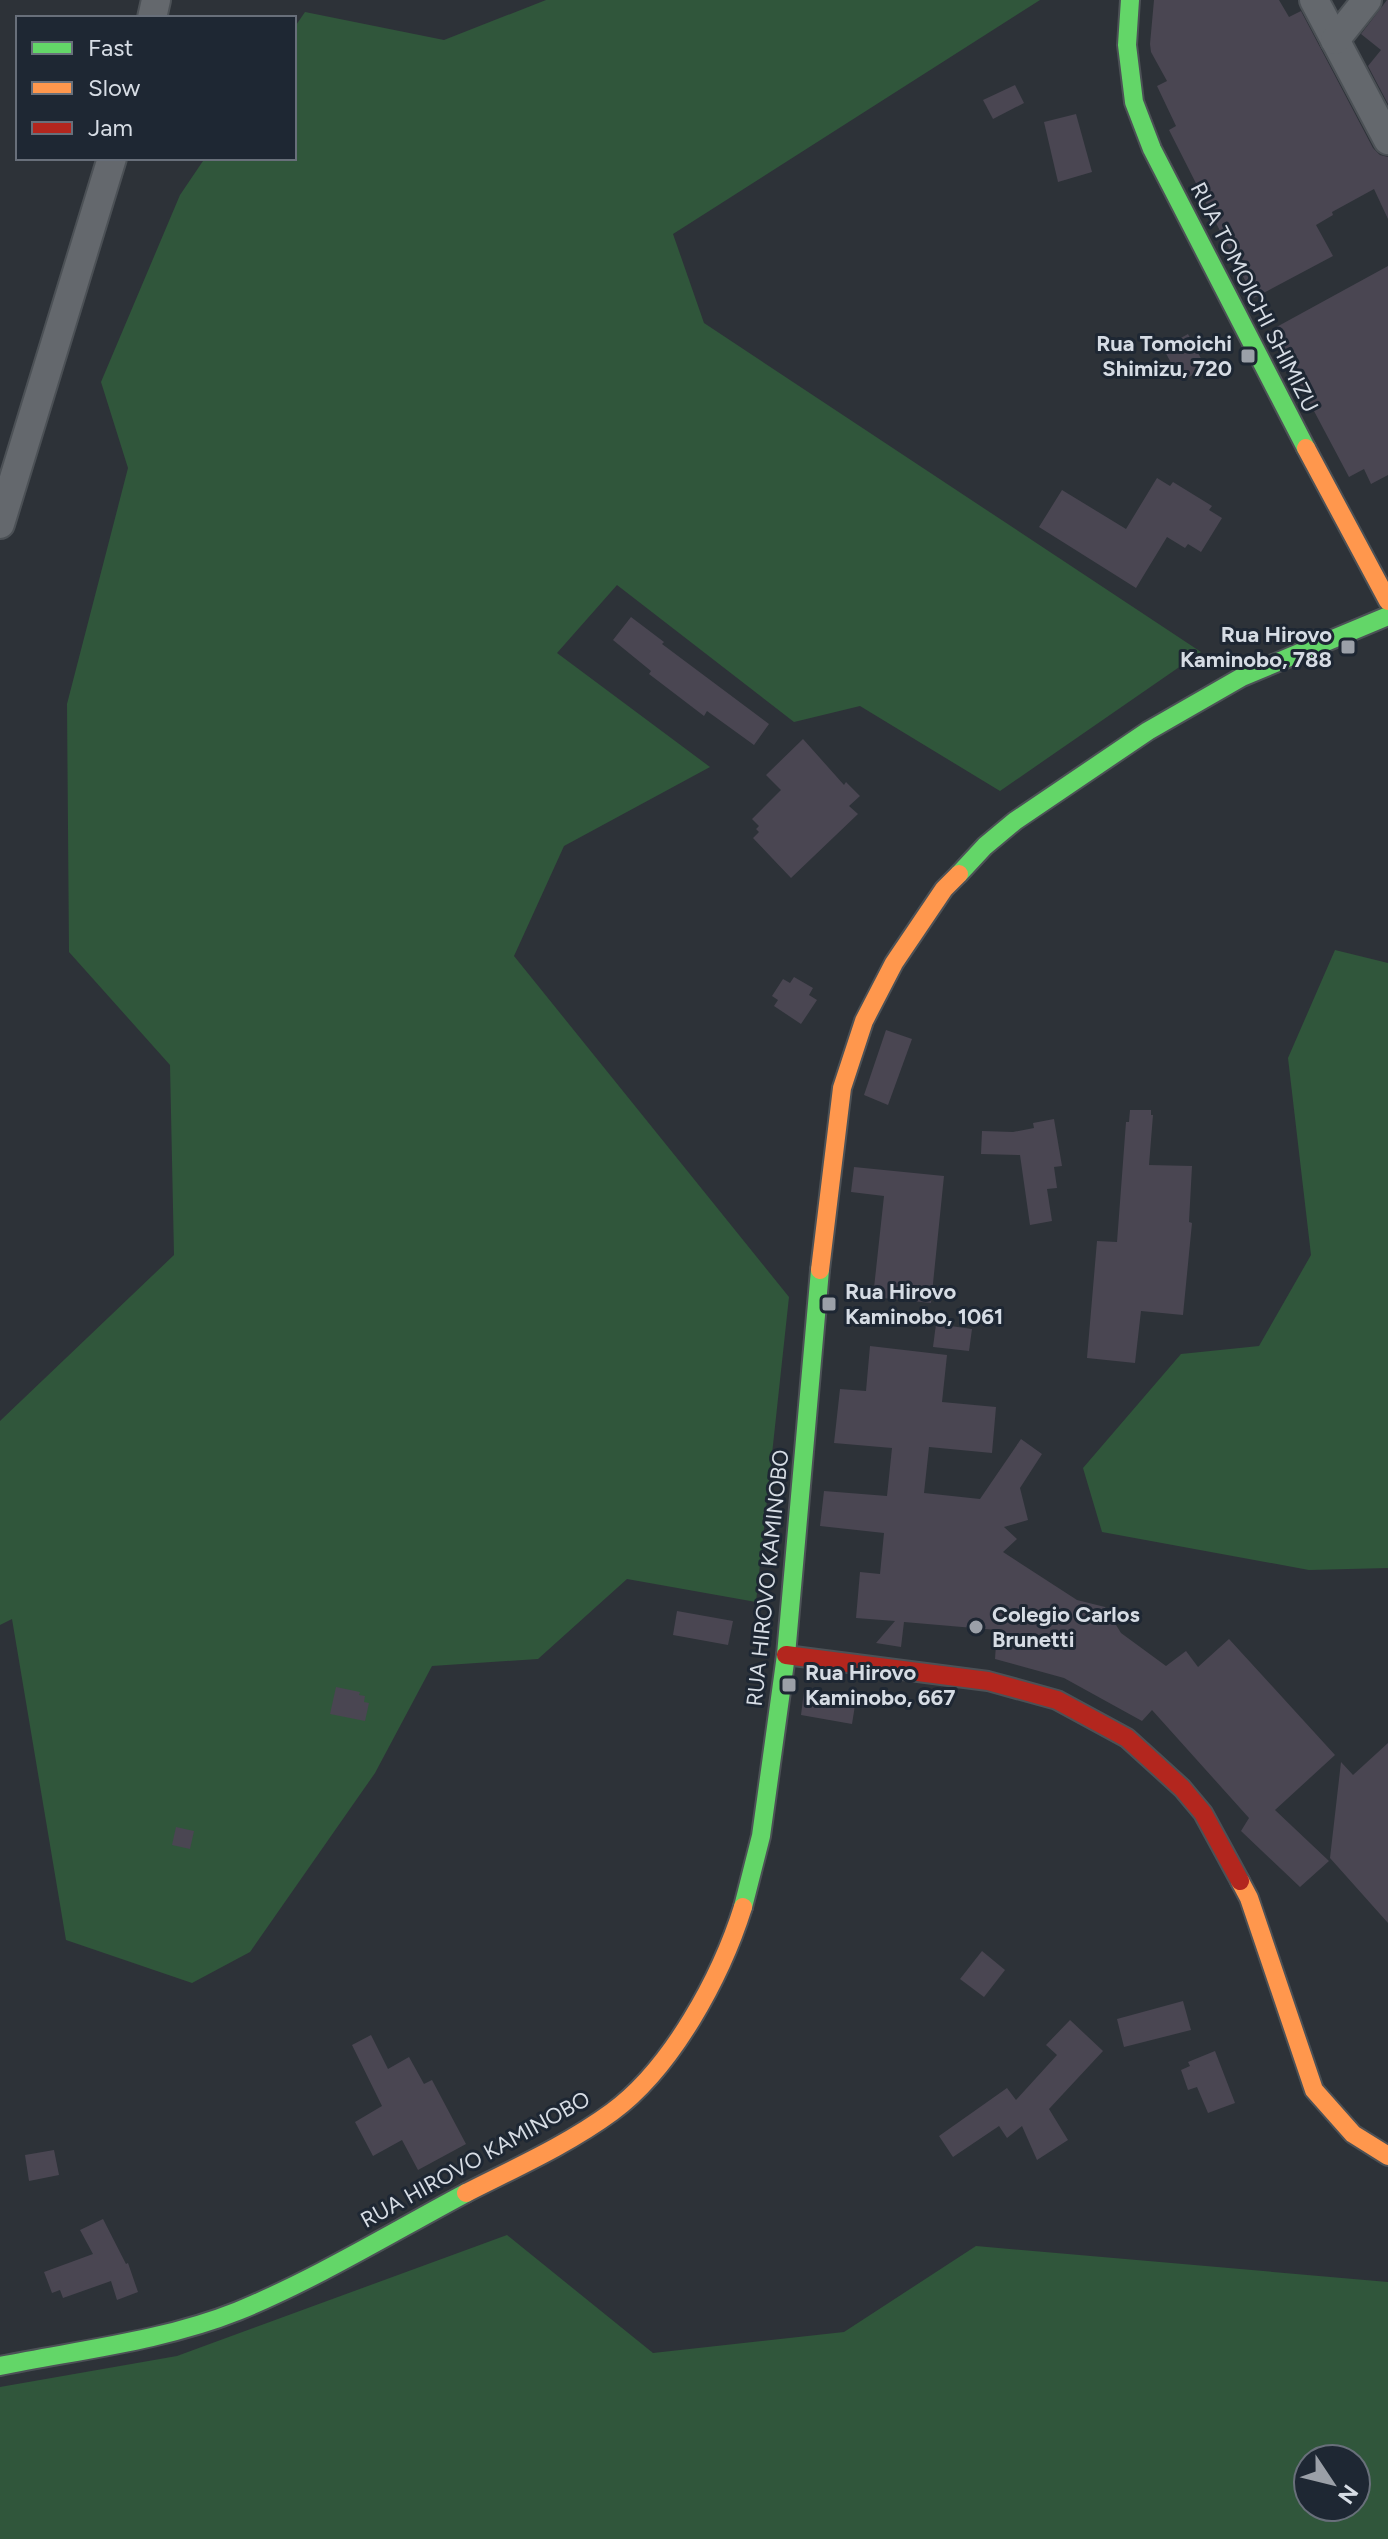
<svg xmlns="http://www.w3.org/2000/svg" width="1388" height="2539" font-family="Figtree,sans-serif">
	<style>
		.green { fill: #30563b; fill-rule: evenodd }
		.building { fill: #4a4652 }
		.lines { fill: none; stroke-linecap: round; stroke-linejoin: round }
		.street-casing { stroke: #4c5156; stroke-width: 32 }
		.fast-casing { stroke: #4c5156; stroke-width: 22 }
		.slow-casing { stroke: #4c5156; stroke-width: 22 }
		.jam-casing { stroke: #4c5156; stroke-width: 22 }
		.street { stroke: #64686d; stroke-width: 28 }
		.fast { stroke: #63d668; stroke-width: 18 }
		.slow { stroke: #ff974d; stroke-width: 18 }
		.jam { stroke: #b3261e; stroke-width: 18 }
		.poi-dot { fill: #9ba0a8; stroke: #1e2733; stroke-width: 3 }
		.labels { text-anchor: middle; stroke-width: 6; stroke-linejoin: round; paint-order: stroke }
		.street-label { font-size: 22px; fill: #d6dce4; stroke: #1e2733 }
		.poi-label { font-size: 22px; font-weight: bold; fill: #d6dce4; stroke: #1e2733; text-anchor: start }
	</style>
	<rect width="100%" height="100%" fill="#2d3238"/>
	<!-- green -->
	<g class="green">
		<polygon points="546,0 1040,0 673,234 704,323 1201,652 1000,791 860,706 794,722 617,585 557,653 710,767 564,846 514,956 789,1297 756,1602 627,1579 538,1659 432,1666 375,1773 250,1952 192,1983 66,1940 12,1619 0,1625 0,1421 174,1255 170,1065 69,952 67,704 128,468 101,382 180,195 205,158 294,158 294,28 305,12 444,40"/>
		<polygon points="1335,950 1388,963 1388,1568 1309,1570 1102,1532 1083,1468 1181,1354 1259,1346 1311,1255 1288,1058"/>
		<path d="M 507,2235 L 653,2353 L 844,2332 L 976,2246 L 1388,2282 L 1388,2539 L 0,2539 L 0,2387 L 177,2356 ZM 1356,2459 L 1356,2507 L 1308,2507 L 1308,2459 Z"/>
	</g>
	<!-- building -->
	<g class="building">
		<polygon points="1154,0 1279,0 1289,17 1301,11 1373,148 1380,155 1388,157 1388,219 1374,189 1332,212 1333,215 1316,225 1333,256 1254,298 1169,130 1176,126 1157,86 1167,81 1151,52 1150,44"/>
		<polygon points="1387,0 1388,0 1388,104 1368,66 1381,50 1361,34"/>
		<polygon points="1015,85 1024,103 993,119 983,100"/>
		<polygon points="1076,114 1092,172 1058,182 1044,122"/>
		<polygon points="1388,266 1388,475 1371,484 1364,469 1349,477 1271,330"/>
		<polygon points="1188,334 1206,368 1181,381 1163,348"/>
		<polygon points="1157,478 1170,486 1173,482 1212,506 1209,510 1222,518 1201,552 1188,544 1185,548 1167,537 1136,588 1039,527 1062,490 1126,529"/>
		<polygon points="631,617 664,642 662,644 769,724 754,745 707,711 704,716 649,674 651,671 613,640"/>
		<polygon points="803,739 844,785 846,782 860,796 849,806 858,814 791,878 753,838 759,832 756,829 759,826 752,819 781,790 766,775"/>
		<polygon points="794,977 813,988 809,995 817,1000 801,1024 774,1006 778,1000 772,996 783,979 790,983"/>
		<polygon points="886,1030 912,1039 888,1105 864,1095"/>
		<polygon points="1130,1110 1151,1110 1151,1115 1153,1115 1149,1165 1192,1166 1189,1222 1192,1223 1183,1315 1141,1311 1135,1363 1087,1358 1097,1241 1117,1242 1126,1122 1129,1122"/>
		<polygon points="1054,1119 1062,1166 1054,1167 1057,1188 1047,1189 1052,1221 1030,1225 1020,1155 981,1154 982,1131 1013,1132 1034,1128 1033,1123"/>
		<polygon points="854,1167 944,1176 931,1303 873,1297 884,1196 851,1192"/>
		<polygon points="936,1324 972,1329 969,1351 933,1347"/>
		<polygon points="870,1346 947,1355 942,1402 996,1407 992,1453 929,1447 924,1493 980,1499 1021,1439 1042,1454 1020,1488 1028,1520 1004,1527 1017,1539 1003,1552 1077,1600 1105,1607 1121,1633 1166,1666 1186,1651 1198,1667 1229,1639 1335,1755 1275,1810 1329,1861 1300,1887 1241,1831 1249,1818 1152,1710 1142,1721 1064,1678 995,1659 997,1630 904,1622 901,1647 876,1643 895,1621 856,1618 860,1572 880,1574 884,1533 820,1526 824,1491 887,1496 892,1448 834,1443 840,1389 866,1391"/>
		<polygon points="677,1611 733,1621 728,1645 673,1635"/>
		<polygon points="336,1687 360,1692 359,1695 365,1696 364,1702 369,1703 365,1721 330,1714"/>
		<polygon points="804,1691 856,1699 852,1724 801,1715"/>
		<polygon points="1388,1743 1388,1923 1330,1858 1341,1762 1353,1775"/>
		<polygon points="176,1827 194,1831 190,1849 172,1845"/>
		<polygon points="982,1951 1005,1970 984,1997 960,1979"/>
		<polygon points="1183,2001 1191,2030 1124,2047 1117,2019"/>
		<polygon points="1070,2020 1103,2051 1049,2109 1068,2140 1037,2160 1022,2126 1007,2138 999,2126 953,2157 939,2136 1007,2088 1016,2100 1057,2055 1046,2045"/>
		<polygon points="371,2035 388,2069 409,2057 424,2084 432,2080 466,2144 418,2170 402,2140 373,2156 355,2122 382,2106 352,2045"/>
		<polygon points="1215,2051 1235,2103 1208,2113 1197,2087 1188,2090 1181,2070 1190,2066 1188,2062"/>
		<polygon points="54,2150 59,2175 29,2181 25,2155"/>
		<polygon points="103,2219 126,2264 128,2263 138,2292 117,2300 111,2281 63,2298 60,2290 52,2293 44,2272 93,2254 80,2230"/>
	</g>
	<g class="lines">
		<defs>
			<g id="street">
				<polyline points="1314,0 1388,140"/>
				<polyline points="152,18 156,0"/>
				<polyline points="1335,40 1367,0"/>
				<polyline points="0,524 112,158"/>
			</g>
			<g id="fast">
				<polyline points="1130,0 1127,45 1134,102 1152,149 1306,448"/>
				<polyline points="959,874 985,846 1015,821 1148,731 1242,677 1388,616"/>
				<polyline points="743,1907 761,1836 786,1655 820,1270"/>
				<path d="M 0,2366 C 79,2350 163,2341 238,2311 C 316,2279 391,2233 466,2193"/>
			</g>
			<g id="slow">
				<polyline points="1306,448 1388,601"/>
				<polyline points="820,1270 842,1088 864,1021 894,963 944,889 959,874"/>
				<polyline points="1240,1881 1249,1898 1314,2090 1353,2134 1388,2156"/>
				<path d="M 466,2193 C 515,2168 567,2145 612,2112 C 672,2068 721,1977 743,1907"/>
			</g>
			<polyline id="jam" points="786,1655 988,1681 1057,1700 1127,1738 1182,1788 1203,1813 1240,1881"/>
		</defs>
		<!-- street casing -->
		<use href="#street" class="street-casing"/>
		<!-- fast casing -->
		<use href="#fast" class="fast-casing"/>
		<!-- slow casing -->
		<use href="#slow" class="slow-casing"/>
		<!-- jam casing -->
		<use href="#jam" class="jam-casing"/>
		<!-- street -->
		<use href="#street" class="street"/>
		<!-- fast -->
		<use href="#fast" class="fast"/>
		<!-- slow -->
		<use href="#slow" class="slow"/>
		<!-- jam -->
		<use href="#jam" class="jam"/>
	</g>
	<!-- markers -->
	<g class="poi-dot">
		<rect x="1240" y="348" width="16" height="16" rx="4"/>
		<rect x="1340" y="639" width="16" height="16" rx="4"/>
		<rect x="821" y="1296" width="16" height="16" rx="4"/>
		<circle cx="976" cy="1627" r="8"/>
		<rect x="781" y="1677" width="16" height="16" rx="4"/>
	</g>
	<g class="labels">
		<!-- street labels -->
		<g class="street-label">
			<text transform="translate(1255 297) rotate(63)" y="8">RUA TOMOICHI SHIMIZU</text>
			<text transform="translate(767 1578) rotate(-84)" y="8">RUA HIROVO KAMINOBO</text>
			<text transform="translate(475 2159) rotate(-29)" y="8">RUA HIROVO KAMINOBO</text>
		</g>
		<!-- poi labels -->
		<g class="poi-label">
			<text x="1232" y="351" text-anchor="end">Rua Tomoichi<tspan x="1232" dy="25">Shimizu, 720</tspan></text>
			<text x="1332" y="642" text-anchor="end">Rua Hirovo<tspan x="1332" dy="25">Kaminobo, 788</tspan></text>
			<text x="845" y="1299">Rua Hirovo<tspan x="845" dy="25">Kaminobo, 1061</tspan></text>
			<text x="992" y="1622">Colegio Carlos<tspan x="992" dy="25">Brunetti</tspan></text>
			<text x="805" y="1680">Rua Hirovo<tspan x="805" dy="25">Kaminobo, 667</tspan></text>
		</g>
	</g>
	<!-- legend -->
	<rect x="16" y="16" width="280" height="144" fill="#1e2733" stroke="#686f7a" stroke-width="2"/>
	<rect x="32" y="42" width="40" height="12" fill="#63d668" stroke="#686f7a" stroke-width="2"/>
	<text x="88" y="56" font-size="24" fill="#d6dce4">Fast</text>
	<rect x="32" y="82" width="40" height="12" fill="#ff974d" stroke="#686f7a" stroke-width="2"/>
	<text x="88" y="96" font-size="24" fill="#d6dce4">Slow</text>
	<rect x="32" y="122" width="40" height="12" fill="#b3261e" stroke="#686f7a" stroke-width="2"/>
	<text x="88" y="136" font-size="24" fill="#d6dce4">Jam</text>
	<!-- north arrow -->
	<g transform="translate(1332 2483) rotate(125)"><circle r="38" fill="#1e2733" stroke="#686f7a" stroke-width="2"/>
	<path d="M0-6L14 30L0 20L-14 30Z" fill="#9ba0a8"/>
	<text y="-12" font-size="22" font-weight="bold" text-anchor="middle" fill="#d6dce4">N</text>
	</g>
</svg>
